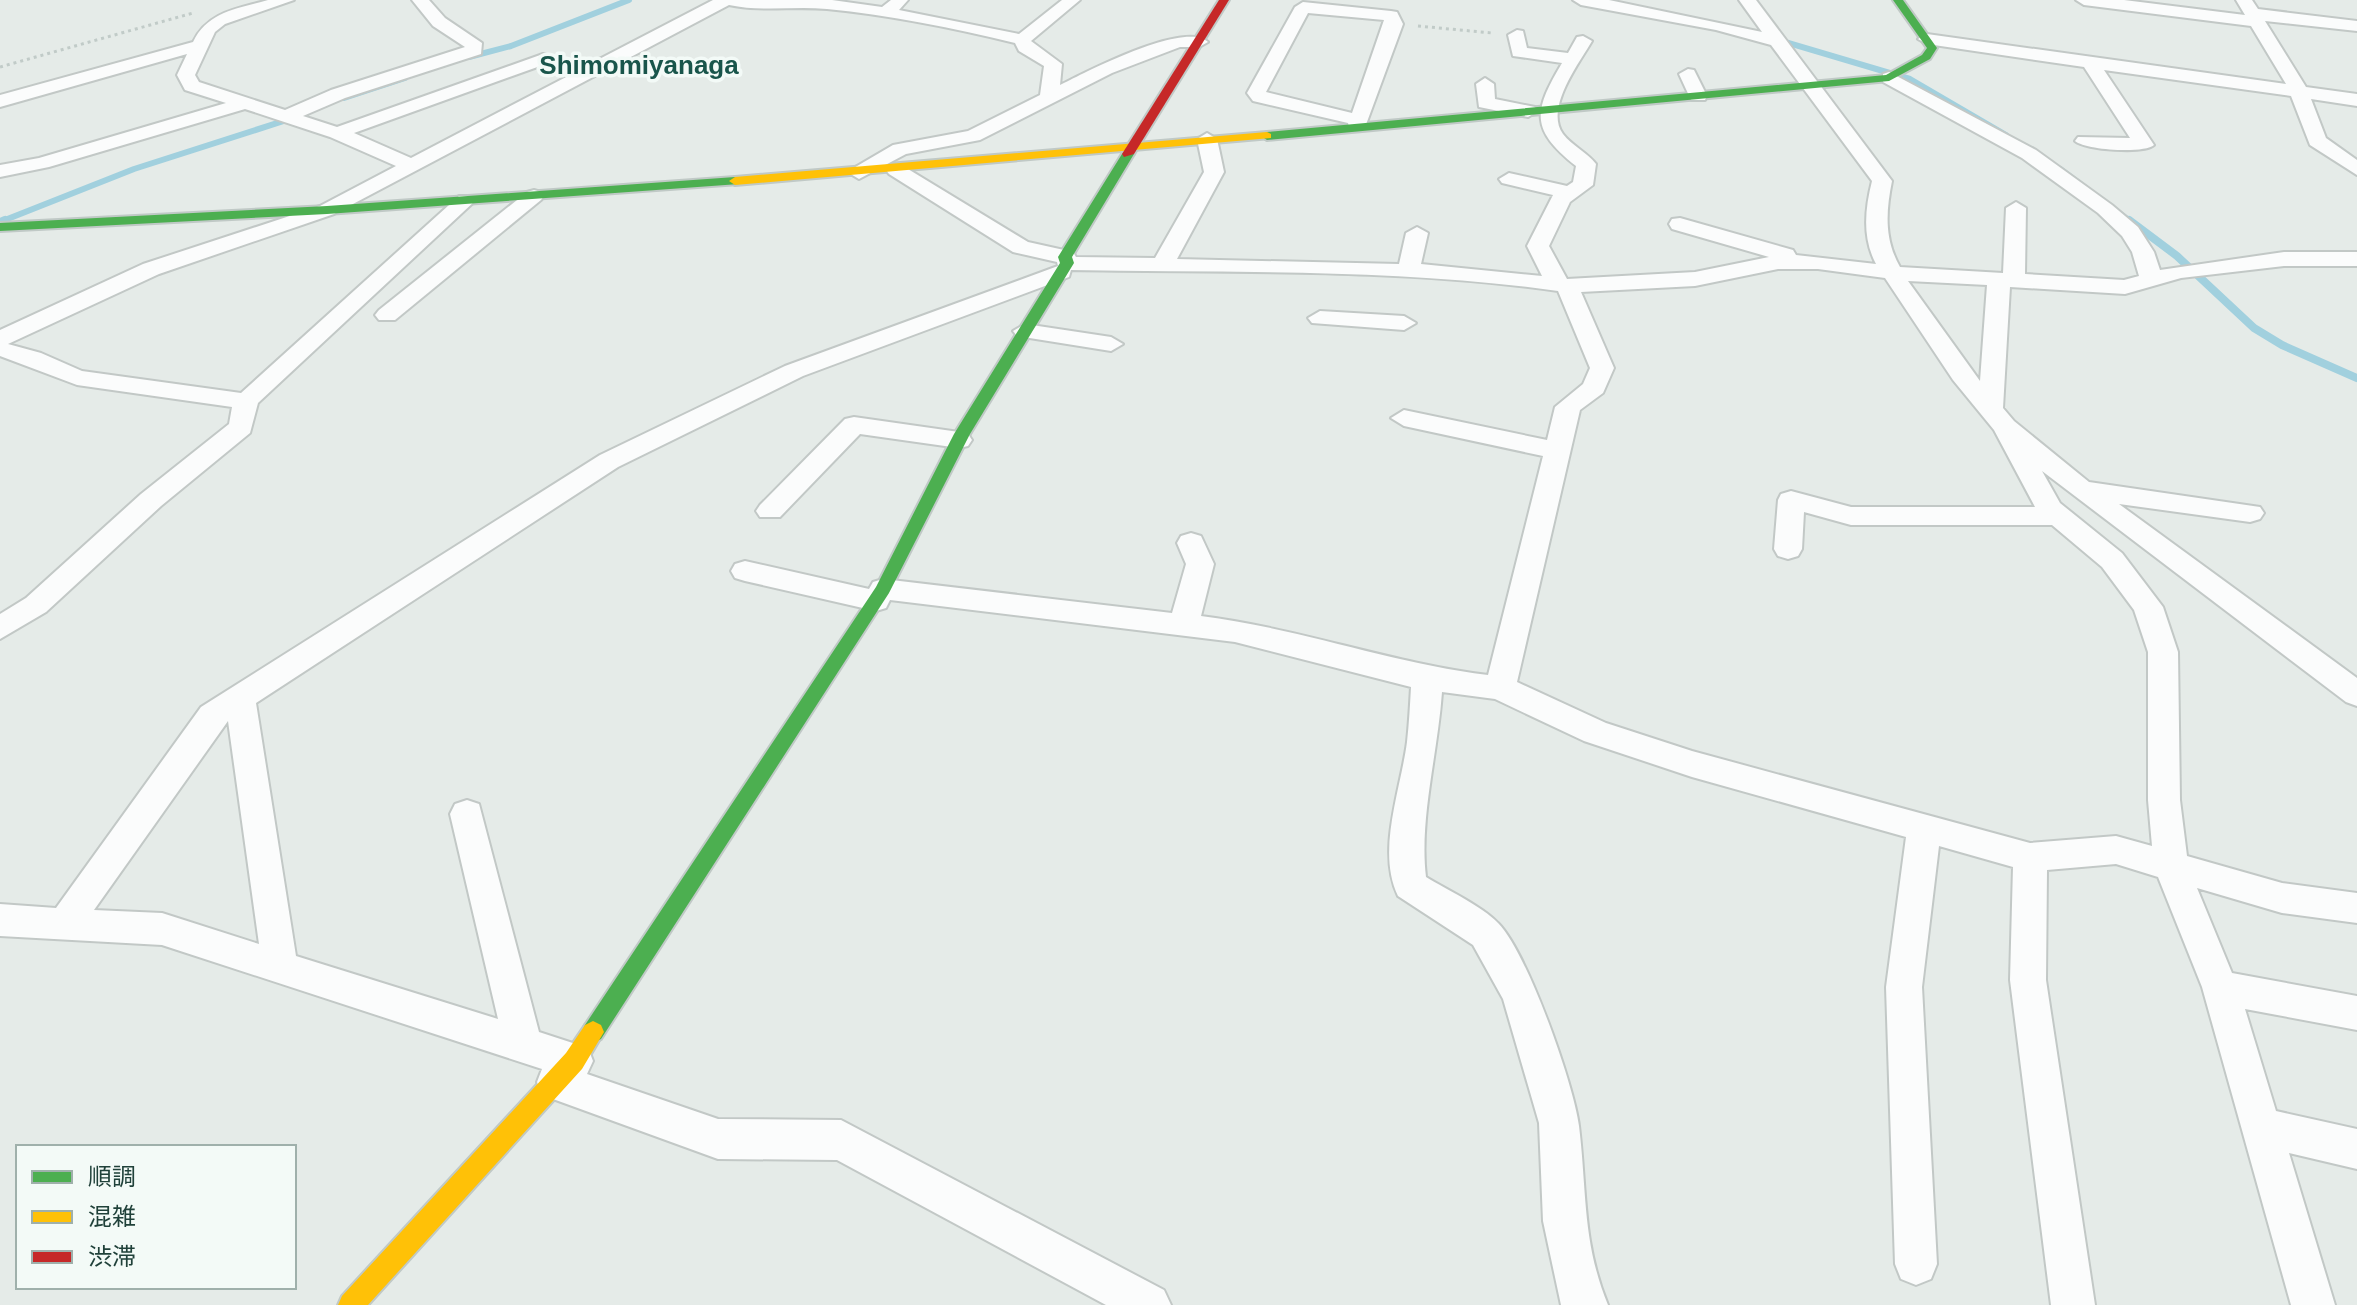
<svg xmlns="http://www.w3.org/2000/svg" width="2357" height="1305" font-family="Helvetica,'Noto Sans JP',sans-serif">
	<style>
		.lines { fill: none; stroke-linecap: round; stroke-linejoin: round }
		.stream-far1 { stroke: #a1d0de; stroke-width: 6 }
		.stream { stroke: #a1d0de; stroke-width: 8 }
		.street-casing { stroke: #c2c8c6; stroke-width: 4 }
		.fast-casing { stroke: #c0c9c6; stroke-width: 4 }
		.slow-casing { stroke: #c0c9c6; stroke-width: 4 }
		.jam-casing { stroke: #c0c9c6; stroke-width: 4 }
		.path { stroke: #c1cbc8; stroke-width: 3; stroke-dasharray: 3 4; stroke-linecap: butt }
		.street { fill: #fbfcfc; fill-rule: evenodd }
		.fast { fill: #4caf50; fill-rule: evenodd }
		.slow { fill: #ffc107; fill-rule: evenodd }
		.jam { fill: #c62828; fill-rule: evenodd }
		.labels { text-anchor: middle; stroke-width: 7; stroke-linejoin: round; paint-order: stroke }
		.far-quarter-label { font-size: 26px; font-weight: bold; fill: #19554b; stroke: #f3faf7 }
	</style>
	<rect width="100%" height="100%" fill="#e5ebe8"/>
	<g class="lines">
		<!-- stream-far1 -->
		<g class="stream-far1">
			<polyline points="1775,39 1910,79 2006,135"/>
			<polyline points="469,57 511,46 629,0"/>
			<polyline points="344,98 405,78"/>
			<polyline points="2060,169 2131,222"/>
			<polyline points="0,222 134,169 296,117"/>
		</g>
		<!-- stream -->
		<g class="stream">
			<polyline points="2129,220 2177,256 2254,328 2282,345 2357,378"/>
			<polyline points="0,222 5,220"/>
		</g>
		<defs>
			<g id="street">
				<path d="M 268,0 L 294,0 L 225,24 L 215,32 L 195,75 L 199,82 L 285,110 L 331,90 L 465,47 L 433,26 L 412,0 L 429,0 L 445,18 L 482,43 L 481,54 L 345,98 L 303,116 L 337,127 L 543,54 L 584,67 L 713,0 L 832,0 L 882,7 L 891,0 L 908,0 L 899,10 L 1019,34 L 1062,0 L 1080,0 L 1031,41 L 1062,64 L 1060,85 C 1086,72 1185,20 1208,42 L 1199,47 L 1180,47 L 1112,73 L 980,140 L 906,154 L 859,179 L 849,173 L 852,169 L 893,145 L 968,131 L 1040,95 L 1044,66 L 1019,51 L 1015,43 C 954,28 889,15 827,9 C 793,6 762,12 729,5 L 334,214 L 159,274 L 8,344 L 41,353 L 82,371 L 241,393 L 459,196 L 473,196 L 476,200 L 258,403 L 250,433 L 161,506 L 46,612 L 0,639 L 0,614 L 26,598 L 141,494 L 229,424 L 232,407 L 77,385 L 0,356 L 0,330 L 143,264 L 320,206 L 396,166 L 330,137 L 245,109 L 49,167 L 0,177 L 0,165 L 39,158 L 226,103 L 185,90 L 177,75 L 187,54 L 0,107 L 0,95 L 193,42 C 208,11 238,9 268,0 ZM 543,65 L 570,75 L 411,158 L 354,133 Z"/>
				<path d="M 1573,0 L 1609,0 L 1762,32 L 1739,0 L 1756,0 L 1892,181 C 1886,211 1884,239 1900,267 L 2003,273 L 2006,208 L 2016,202 L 2026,208 L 2025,274 L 2124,280 L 2139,276 L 2132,252 L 2122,236 L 2098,213 L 2022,158 L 1883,82 L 1883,74 L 1889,72 L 2036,150 L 2112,205 L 2138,227 L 2154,252 L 2160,270 L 2284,252 L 2357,252 L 2357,266 L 2284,266 L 2181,278 L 2125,294 L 2010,287 L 2003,408 L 2014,421 L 2089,482 L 2260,507 L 2264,513 L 2260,519 L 2250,522 L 2119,504 L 2357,678 L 2357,706 L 2346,702 L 2042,471 L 2060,503 L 2122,553 L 2163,607 L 2178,652 L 2180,800 L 2187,856 L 2282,883 L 2357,893 L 2357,923 L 2282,913 L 2197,888 L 2232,973 L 2357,996 L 2357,1030 L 2245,1009 L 2276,1111 L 2357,1129 L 2357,1169 L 2289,1153 L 2335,1305 L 2291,1305 L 2202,987 L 2158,877 L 2116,864 L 2047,870 L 2046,980 L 2095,1305 L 2051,1305 L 2010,980 L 2013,867 L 1939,846 L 1922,987 L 1937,1264 L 1931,1279 L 1916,1285 L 1901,1279 L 1895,1264 L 1886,987 L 1906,837 L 1692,777 L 1584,741 L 1495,699 L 1442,692 C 1438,752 1419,819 1426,877 C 1447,890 1482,906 1498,923 C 1527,952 1574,1085 1579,1126 C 1587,1191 1582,1242 1608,1305 L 1561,1305 L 1543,1221 L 1539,1123 L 1503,999 L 1473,945 L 1398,896 C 1376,851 1401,789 1407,742 C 1409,724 1410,705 1411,687 L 1235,642 L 890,600 L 886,608 L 876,611 L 745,581 L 735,578 L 731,571 L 735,564 L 745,561 L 869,589 L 873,582 L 883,579 L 1172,613 L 1186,564 L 1177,543 L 1181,536 L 1191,533 L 1201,536 L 1214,564 L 1201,616 C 1298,628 1391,663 1488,675 L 1543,456 L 1404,426 L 1391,418 L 1404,410 L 1547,440 L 1555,407 L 1583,384 L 1590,368 L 1558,291 C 1397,268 1232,273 1071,270 L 1069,277 L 803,376 L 618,467 L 256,703 L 296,956 L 498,1019 L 450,814 L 455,804 L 467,800 L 479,804 L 539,1032 L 588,1048 L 593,1061 L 587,1074 L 718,1119 L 841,1120 L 1164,1290 L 1171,1305 L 1106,1305 L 837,1160 L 718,1159 L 542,1095 L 537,1082 L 542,1069 L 162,945 L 0,936 L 0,904 L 56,908 L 201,707 L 600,455 L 785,366 L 1058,266 L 1057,262 L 1013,252 L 889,174 L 886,170 L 889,166 L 903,166 L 1028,242 L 1073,252 L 1076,257 L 1155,258 L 1204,172 L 1197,139 L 1207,133 L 1217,139 L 1224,172 L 1177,259 L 1399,264 L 1406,233 L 1417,227 L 1428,233 L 1421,264 L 1542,276 L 1527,246 L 1553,195 L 1502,183 L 1499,179 L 1509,173 L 1567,186 L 1573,182 L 1576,166 C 1530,129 1533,112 1562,63 L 1513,56 L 1508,35 L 1517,30 L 1523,31 L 1527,48 L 1568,53 L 1577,37 L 1583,36 L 1592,41 C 1580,62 1544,108 1563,134 C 1572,146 1587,152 1596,164 L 1593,185 L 1570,202 L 1549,246 L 1567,279 L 1695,272 L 1769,257 L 1672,229 L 1669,224 L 1672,219 L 1680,218 L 1793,250 L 1796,255 L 1876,264 C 1862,238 1865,209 1872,181 L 1771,45 L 1716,30 L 1581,5 ZM 1778,269 L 1818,269 L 1885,278 L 1953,380 L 1994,430 L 2035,507 L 1851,507 L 1791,491 L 1781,494 L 1778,500 L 1774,549 L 1778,556 L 1788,559 L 1798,556 L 1802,549 L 1804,512 L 1851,525 L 2052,525 L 2102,567 L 2134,610 L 2148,652 L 2148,800 L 2152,846 L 2116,836 L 2030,843 L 1692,751 L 1606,723 L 1517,682 L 1580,410 L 1603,393 L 1614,368 L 1581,292 L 1695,286 ZM 1908,281 L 1987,285 L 1980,381 ZM 228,721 L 259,944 L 162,913 L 94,910 Z"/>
				<path d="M 2076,0 L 2124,0 L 2245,15 L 2236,0 L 2252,0 L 2258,9 L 2357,21 L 2357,31 L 2265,21 L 2306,87 L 2357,94 L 2357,106 L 2311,99 L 2326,138 L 2357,160 L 2357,175 L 2310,145 L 2291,96 L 2104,70 L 2154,145 C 2144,154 2085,150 2075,141 L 2078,137 L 2130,138 L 2084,67 L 1927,44 L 1918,39 L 1927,34 L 2286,84 L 2251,26 L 2084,5 Z"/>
				<path d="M 1303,2 L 1391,11 L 1397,12 L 1403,24 L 1364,130 L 1350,130 L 1348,123 L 1253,101 L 1247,93 L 1295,7 ZM 1308,13 L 1384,20 L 1352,113 L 1266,92 Z"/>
				<polygon points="1688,69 1694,70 1707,96 1705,100 1691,100 1679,74"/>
				<polygon points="1485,78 1494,84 1495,99 1535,107 1538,111 1528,117 1479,107 1476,84"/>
				<polygon points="534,190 541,192 544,196 541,200 395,320 379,320 375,315 379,310 527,192"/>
				<polygon points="1320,311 1404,316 1416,323 1404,330 1312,323 1308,318"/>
				<polygon points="1025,324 1111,337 1123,344 1111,351 1017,336 1013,331"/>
				<polygon points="854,417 959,432 968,434 972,440 968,446 959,448 860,434 780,517 760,517 756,511 760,505 845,419"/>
			</g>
			<g id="fast">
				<polygon points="1893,0 1903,0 1937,48 1930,59 1889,81 1267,140 1261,136 1267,132 1886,75 1922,55 1927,48"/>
				<polygon points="1128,150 1134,154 1072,257 1074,263 970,434 889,593 601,1039 593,1043 585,1039 582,1032 585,1025 876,587 954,434 1060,263 1058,257 1122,154"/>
				<polygon points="735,177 741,181 739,184 327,214 0,231 0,223 327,206"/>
			</g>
			<g id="slow">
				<polygon points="1267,132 1271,134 1271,138 735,185 729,181 735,177"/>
				<polygon points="593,1021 601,1025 604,1032 582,1069 368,1305 338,1305 342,1296 566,1053 585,1025"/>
			</g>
			<polygon id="jam" points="1219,0 1229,0 1134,154 1124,157 1122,154"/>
		</defs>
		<!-- street casing -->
		<use href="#street" class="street-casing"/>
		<!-- fast casing -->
		<use href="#fast" class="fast-casing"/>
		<!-- slow casing -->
		<use href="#slow" class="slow-casing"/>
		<!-- jam casing -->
		<use href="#jam" class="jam-casing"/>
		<!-- path -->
		<g class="path">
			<polyline points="1418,26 1492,33"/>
			<polyline points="0,67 193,13"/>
		</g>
		<!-- street -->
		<use href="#street" class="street"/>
		<!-- fast -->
		<use href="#fast" class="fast"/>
		<!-- slow -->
		<use href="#slow" class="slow"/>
		<!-- jam -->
		<use href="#jam" class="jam"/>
	</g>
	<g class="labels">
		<!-- far-quarter labels -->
		<g class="far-quarter-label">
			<text x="639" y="74">Shimomiyanaga</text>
		</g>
	</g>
	<!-- legend -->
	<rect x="16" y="1145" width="280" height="144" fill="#f3faf7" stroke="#9fb0ab" stroke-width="2"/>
	<rect x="32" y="1171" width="40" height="12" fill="#4caf50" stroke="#9fb0ab" stroke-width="2"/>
	<text x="88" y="1185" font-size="24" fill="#20413a">順調</text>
	<rect x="32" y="1211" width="40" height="12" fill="#ffc107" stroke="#9fb0ab" stroke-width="2"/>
	<text x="88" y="1225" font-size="24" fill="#20413a">混雑</text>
	<rect x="32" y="1251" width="40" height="12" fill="#c62828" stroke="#9fb0ab" stroke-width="2"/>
	<text x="88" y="1265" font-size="24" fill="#20413a">渋滞</text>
</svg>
